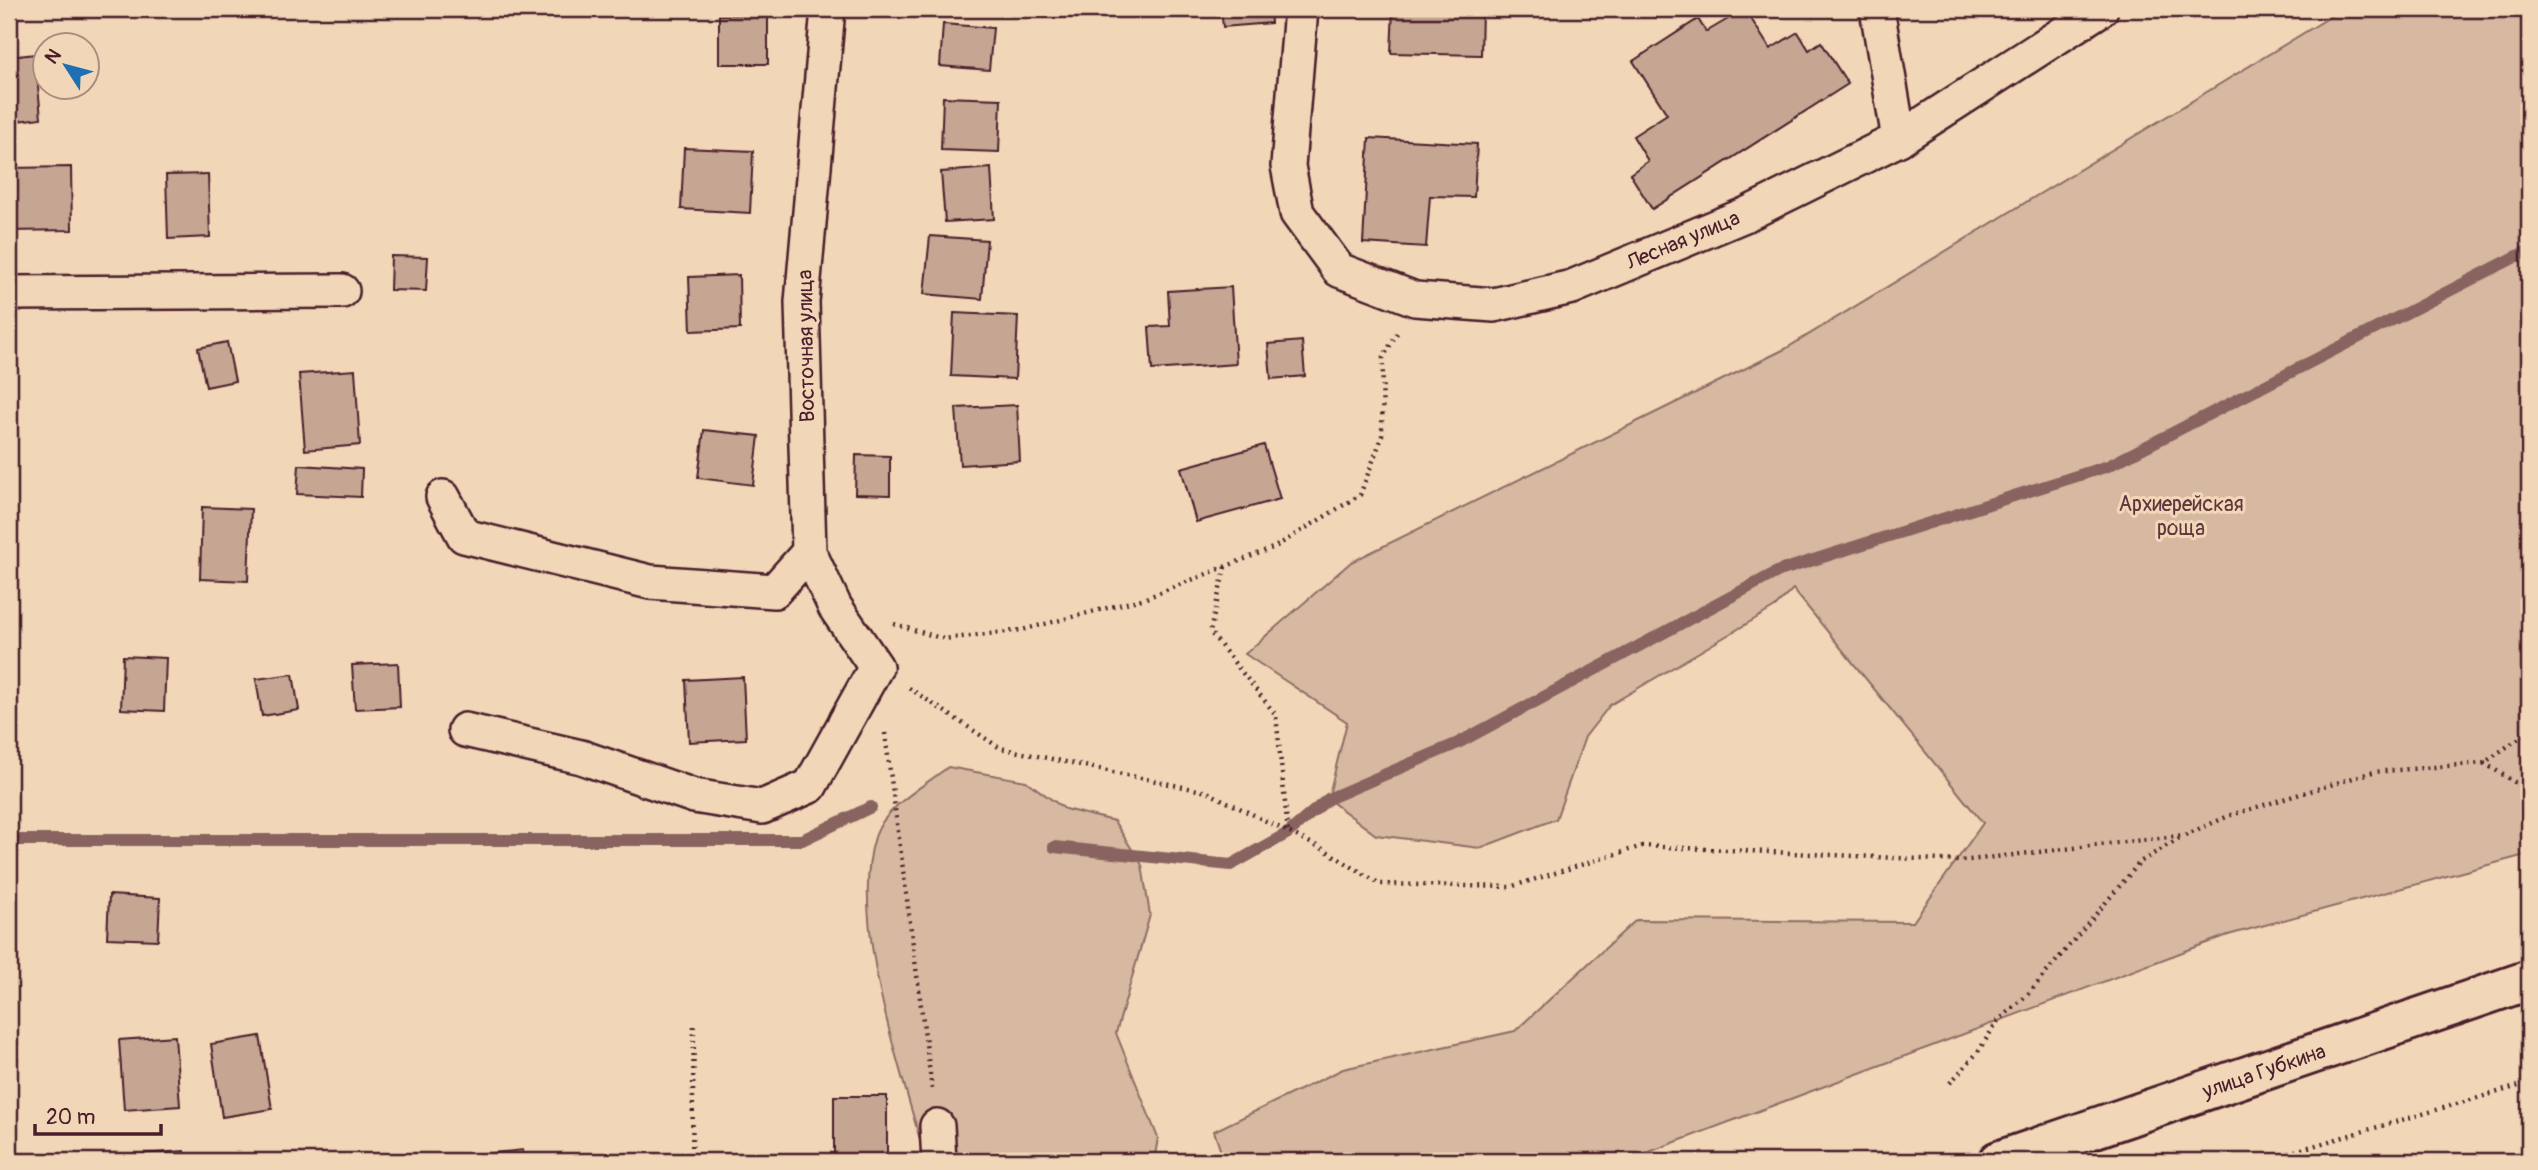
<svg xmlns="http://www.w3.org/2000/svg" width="2538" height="1170" font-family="Pangolin,sans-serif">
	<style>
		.green { fill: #d6b9a0; stroke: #906c66; stroke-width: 2 }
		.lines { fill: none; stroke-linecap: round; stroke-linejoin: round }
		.stream { stroke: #88635f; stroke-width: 12 }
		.building { fill: #c5a693; stroke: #4a1f2b; stroke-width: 2 }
		.minor-casing { stroke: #4a1f2b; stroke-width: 38 }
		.secondary-casing { stroke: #4a1f2b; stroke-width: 44 }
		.path { stroke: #4a1f2b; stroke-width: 4.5; stroke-dasharray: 2 5; stroke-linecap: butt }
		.minor { stroke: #f1d7b8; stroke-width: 33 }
		.secondary { stroke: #f1d7b8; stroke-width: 38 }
		.labels { text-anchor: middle; stroke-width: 6; stroke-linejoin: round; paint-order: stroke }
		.street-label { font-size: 21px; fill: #4a1f2b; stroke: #f1d7b8 }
		.park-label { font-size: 21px; fill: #5f363d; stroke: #f1d7b8 }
	</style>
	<rect width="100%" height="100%" fill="#f1d7b8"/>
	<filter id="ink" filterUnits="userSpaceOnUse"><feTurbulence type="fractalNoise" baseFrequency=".0143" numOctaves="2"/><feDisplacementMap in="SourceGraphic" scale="14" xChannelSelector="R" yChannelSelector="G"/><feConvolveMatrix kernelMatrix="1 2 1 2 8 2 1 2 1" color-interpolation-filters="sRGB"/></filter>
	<g filter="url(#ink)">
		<!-- green -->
		<g class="green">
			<polygon points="2343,9 2529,9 2529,854 2228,935 1625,1161 1224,1161 1214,1131 1343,1069 1515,1031 1636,920 1913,922 1983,823 1793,589 1775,607 1610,705 1585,737 1556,819 1480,848 1376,835 1328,799 1347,722 1245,654 1351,562 1785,349"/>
			<path d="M 948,767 L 1026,781 L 1065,809 L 1114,821 L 1142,865 L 1150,915 L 1116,1033 L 1158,1138 L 1154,1161 L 926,1161 C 903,1075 848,922 875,837 C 884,807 924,786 948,767 Z"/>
		</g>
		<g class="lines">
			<!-- stream -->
			<g class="stream">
				<polyline points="9,840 802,840 871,807"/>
				<polyline points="1054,847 1231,865 1288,833 1328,799 1458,743 1779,571 2108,466 2529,250"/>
			</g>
		</g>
		<!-- building -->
		<g class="building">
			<polygon points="1221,9 1270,9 1271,23 1223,27"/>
			<polygon points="1393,9 1482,9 1481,55 1391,53"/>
			<polygon points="1745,9 1770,49 1798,32 1809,50 1821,42 1848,84 1652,209 1630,174 1648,161 1633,136 1667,114 1633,61 1698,19 1706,32"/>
			<rect x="719" y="15" width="49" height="49"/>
			<polygon points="943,24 993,28 989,70 940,66"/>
			<polygon points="35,54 41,118 9,122 9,57"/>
			<polygon points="943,97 1001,99 999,152 941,150"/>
			<polygon points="1369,138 1477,144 1474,197 1430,196 1426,247 1363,243"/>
			<polygon points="684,148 753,151 750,213 681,209"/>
			<polygon points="71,167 72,230 9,231 9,168"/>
			<polygon points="991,168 994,219 945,222 941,172"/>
			<polygon points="208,174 210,237 168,239 166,175"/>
			<polygon points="930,236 987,240 982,299 924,294"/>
			<polygon points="391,256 428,257 426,291 390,290"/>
			<polygon points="739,275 740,329 691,331 689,277"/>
			<polygon points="1231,287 1236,364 1152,370 1149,327 1170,326 1168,291"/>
			<polygon points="954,313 1018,316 1015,379 951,376"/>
			<polygon points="1302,341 1305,376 1271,379 1268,344"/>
			<polygon points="227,342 235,381 206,387 198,348"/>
			<polygon points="355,370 360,445 305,450 299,374"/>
			<polygon points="1017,405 1020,461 960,465 956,408"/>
			<polygon points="704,430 759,436 753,485 698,478"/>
			<polygon points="1264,445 1280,499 1196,522 1181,468"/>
			<polygon points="856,455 890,456 890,495 855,494"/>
			<polygon points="299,465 362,469 361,497 297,494"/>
			<polygon points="202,507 251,509 248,581 200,579"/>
			<polygon points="123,656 166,658 164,711 121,709"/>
			<polygon points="398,663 400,707 355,709 352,665"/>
			<polygon points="293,674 299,710 262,716 256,679"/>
			<polygon points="743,677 746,739 689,742 686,680"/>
			<polygon points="109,895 160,898 158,940 107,938"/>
			<polygon points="175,1036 180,1106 124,1110 119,1040"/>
			<polygon points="260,1036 272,1109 222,1117 211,1044"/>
			<polygon points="834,1096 887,1096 887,1160 834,1159"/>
			<polygon points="523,1150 524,1161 467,1161 466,1156"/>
			<polygon points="184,1151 185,1161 129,1161 128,1155"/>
		</g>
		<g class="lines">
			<defs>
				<g id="minor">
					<polyline points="1301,9 1288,166 1297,213 1339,270 1415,299 1494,305 1572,287 1747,214 1899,139 2101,9"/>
					<polyline points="1877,9 1899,139"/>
					<polyline points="9,293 342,291"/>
					<polyline points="443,497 464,536 650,582 774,591 809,552"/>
					<polyline points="465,730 581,757 694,796 762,807 810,786 876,667 835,607 809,552 802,302 828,9"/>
					<polyline points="937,1126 939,1161"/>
				</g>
				<polyline id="secondary" points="1998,1161 2529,980"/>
			</defs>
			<!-- minor casing -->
			<use href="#minor" class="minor-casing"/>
			<!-- secondary casing -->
			<use href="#secondary" class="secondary-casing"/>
			<!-- path -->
			<g class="path">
				<polyline points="1225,567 1210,632 1276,715 1288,832"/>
				<polyline points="894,624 944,639 1022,630 1146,598 1275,547 1360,495 1382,437 1383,358 1397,333"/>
				<polyline points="909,688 1000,748 1207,792 1325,850 1380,884 1510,887 1642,846 1961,861 2185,835 2231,815 2373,772 2484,763 2529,731"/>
				<polyline points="885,733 932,1089"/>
				<polyline points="2484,763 2529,791"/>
				<polyline points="1950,1083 1978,1052 1997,1022 2030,992 2140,862 2181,837"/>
				<polyline points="692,1161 694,1025"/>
				<polyline points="2261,1161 2529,1083"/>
			</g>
			<!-- minor -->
			<use href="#minor" class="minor"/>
			<!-- secondary -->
			<use href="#secondary" class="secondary"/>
		</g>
	</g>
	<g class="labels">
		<!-- street labels -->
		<g class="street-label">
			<text transform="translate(1683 240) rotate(-23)" y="7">Лесная улица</text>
			<text transform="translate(806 346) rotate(-91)" y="7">Восточная улица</text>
			<text transform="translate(2264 1071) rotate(-19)" y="7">улица Губкина</text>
		</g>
		<!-- park labels -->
		<g class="park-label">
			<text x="2181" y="511">Архиерейская<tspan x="2181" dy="24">роща</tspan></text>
		</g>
	</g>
	<!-- margin -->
	<rect width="2538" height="1170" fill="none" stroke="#f1d7b8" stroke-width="35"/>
	<rect x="18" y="18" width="2503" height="1135" fill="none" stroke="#4a1f2b" stroke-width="2.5" filter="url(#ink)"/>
	<!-- north arrow -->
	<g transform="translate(66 66) rotate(306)"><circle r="33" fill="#f1d7b8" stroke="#ae8d80" stroke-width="2"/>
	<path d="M0-5L12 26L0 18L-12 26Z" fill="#1f6fb2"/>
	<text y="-10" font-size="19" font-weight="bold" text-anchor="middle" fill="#4a1f2b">N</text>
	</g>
	<!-- scale -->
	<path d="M35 1124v10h126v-10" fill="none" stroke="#4a1f2b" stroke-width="3.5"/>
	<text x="46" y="1124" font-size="21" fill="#4a1f2b" stroke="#f1d7b8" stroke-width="5" paint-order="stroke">20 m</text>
</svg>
